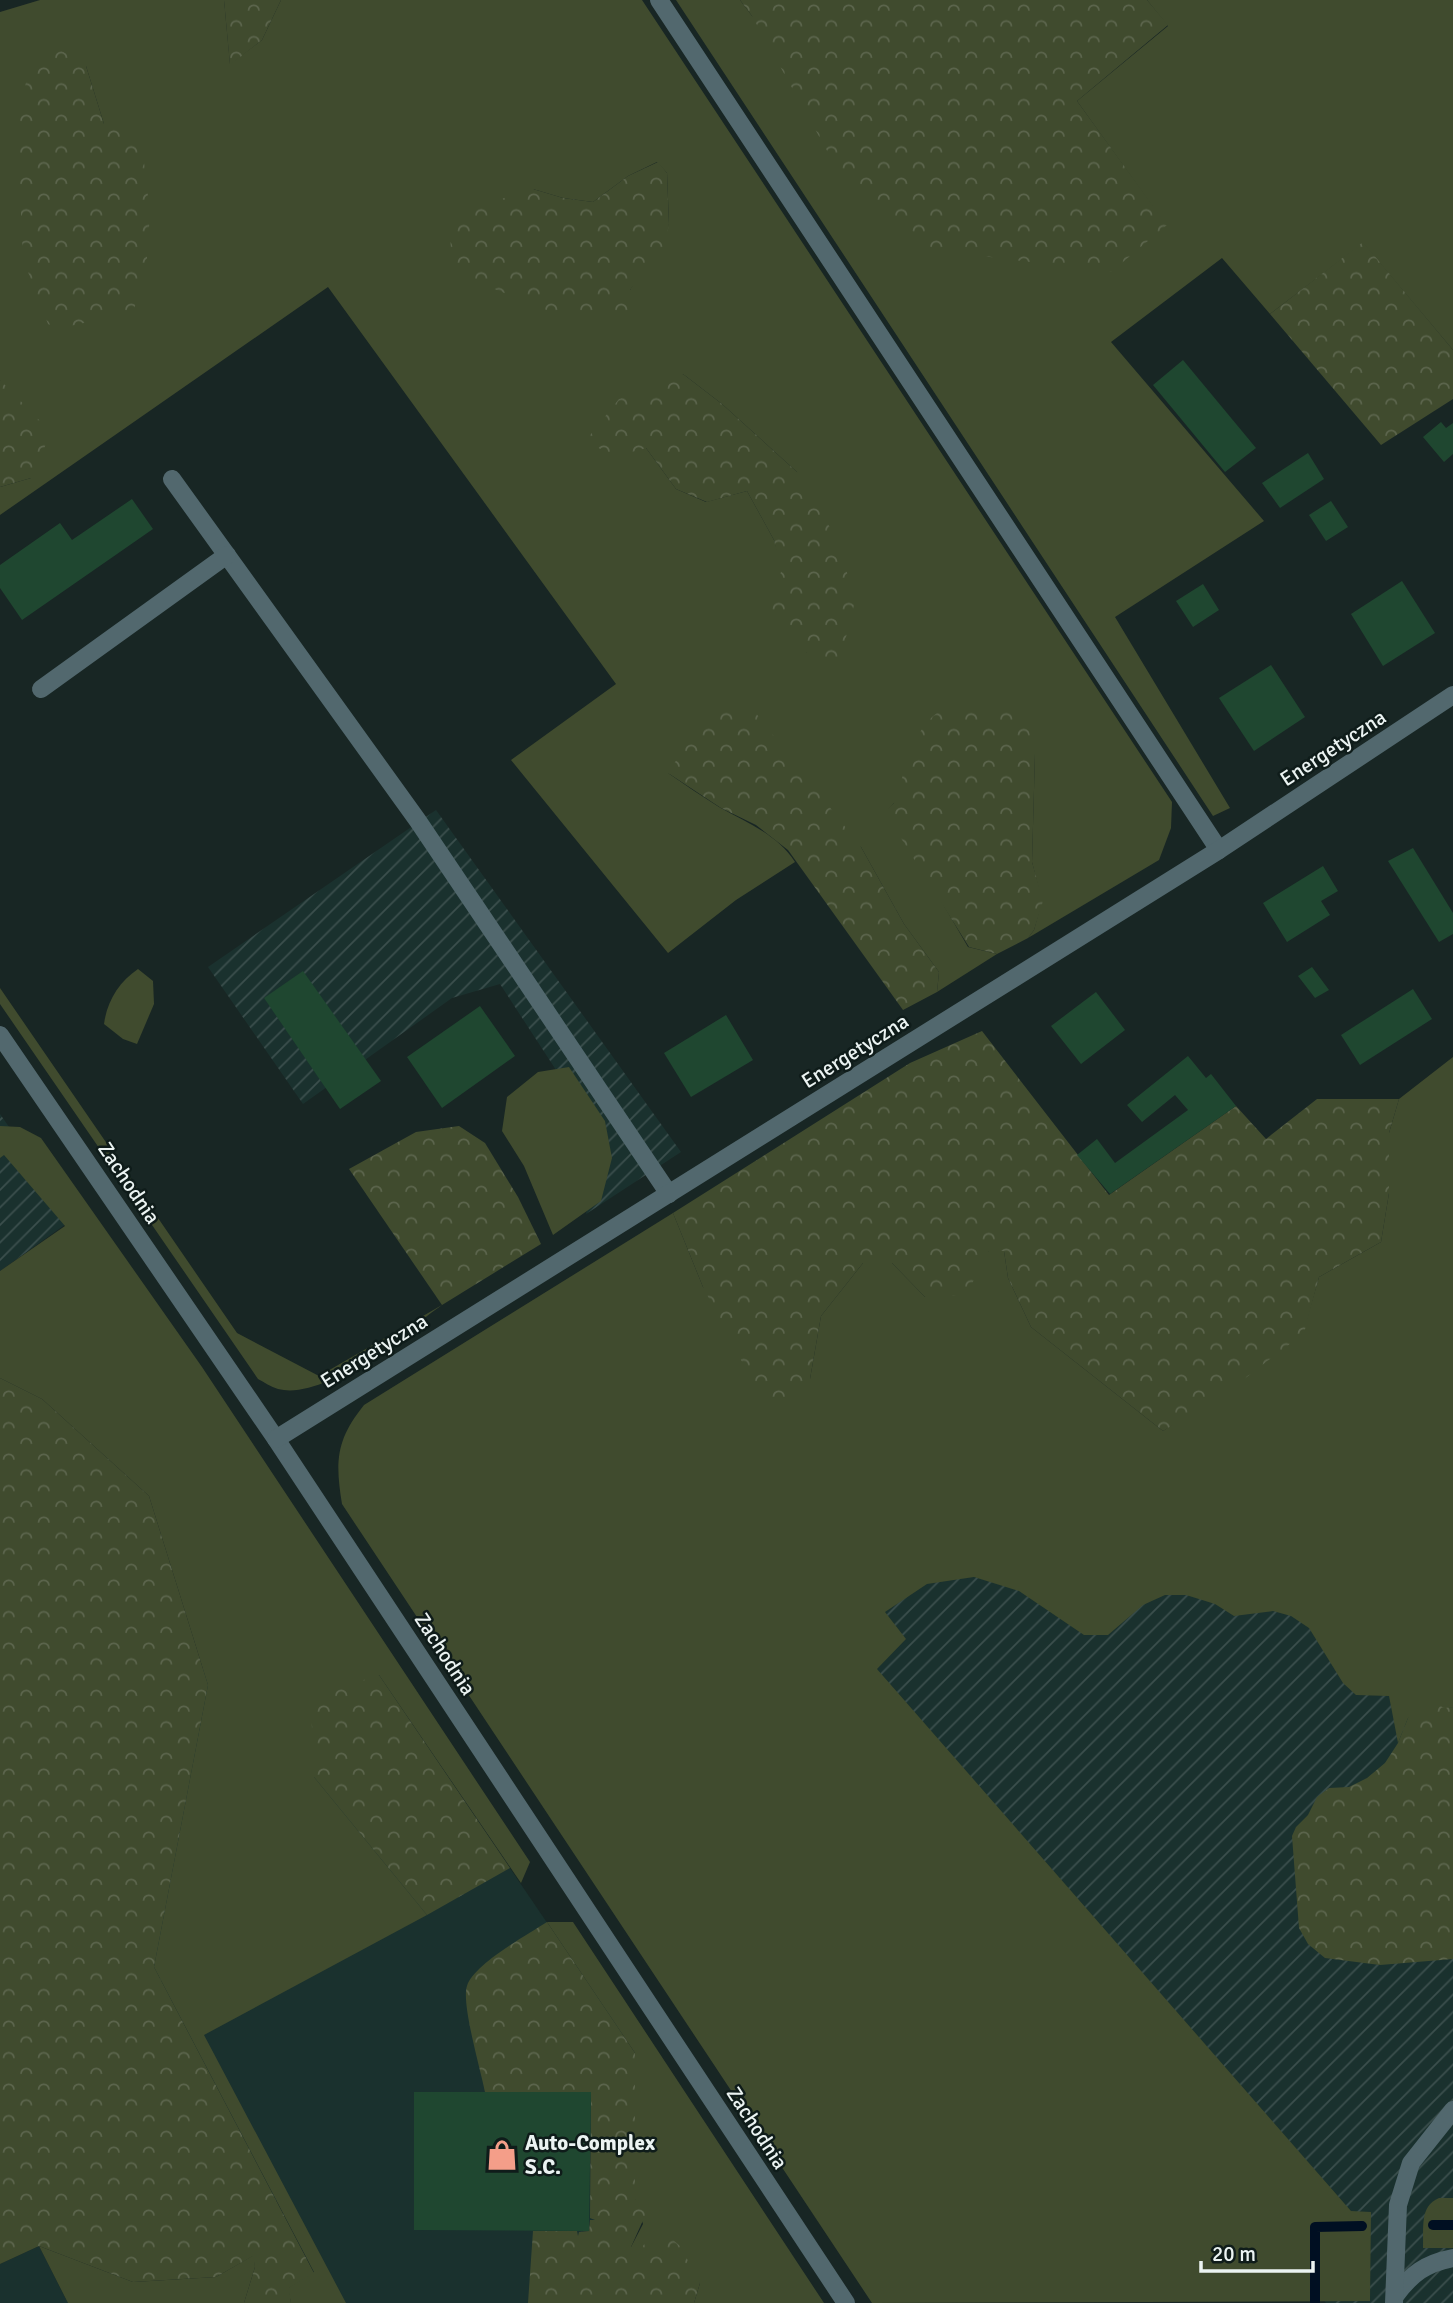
<svg xmlns="http://www.w3.org/2000/svg" width="1453" height="2303" font-family="Signika,sans-serif">
	<style>
		.built { fill: #1a312e }
		.industrial { fill: url(#industrial-furrows) }
		.green { fill: #404b2e; fill-rule: evenodd }
		.forest { fill: url(#forest-crowns) }
		.lines { fill: none; stroke-linecap: round; stroke-linejoin: round }
		.stream { stroke: #000f22; stroke-width: 10 }
		.building { fill: #1f4730 }
		.minor { stroke: #52686e; stroke-width: 18 }
		.labels { text-anchor: middle; stroke-width: 5; stroke-linejoin: round; paint-order: stroke }
		.street-label { font-size: 21px; fill: #ebf3f2; stroke: #0f1c1a }
		.poi-label { font-size: 21px; font-weight: bold; fill: #ebf3f2; stroke: #0f1c1a; text-anchor: start }
	</style>
	<defs>
		<pattern id="industrial-furrows" width="10" height="10" patternUnits="userSpaceOnUse" patternTransform="scale(1.75)"><rect width="10" height="10" fill="#1a312e"/><path d="M-1 1l2-2M0 10L10 0M9 11l2-2" fill="none" stroke="#3b4f4d"/></pattern>
		<pattern id="forest-crowns" width="20" height="18" patternUnits="userSpaceOnUse" patternTransform="scale(1.75)"><rect width="20" height="18" fill="#404b2e"/><path d="M2 6a3 3 0 1 1 6 0M12 15a3 3 0 1 1 6 0" fill="none" stroke="#5c654d"/></pattern>
	</defs>
	<rect width="100%" height="100%" fill="#182624"/>
	<!-- built -->
	<g class="built">
		<polygon points="319,1587 622,2033 619,2303 330,2303 52,1773"/>
		<polygon points="39,2246 68,2303 0,2303 0,2264"/>
	</g>
	<!-- industrial -->
	<g class="industrial">
		<polygon points="436,810 681,1152 586,1214 601,1139 500,984 452,998 303,1104 208,967"/>
		<polygon points="0,1114 73,1219 0,1271"/>
		<polygon points="776,1558 1453,1559 1453,2303 1326,2303"/>
	</g>
	<!-- green -->
	<g class="green">
		<path d="M 40,0 L 224,0 L 230,64 L 262,40 L 281,0 L 642,0 L 1172,802 L 1171,828 L 1159,860 L 1028,938 L 1034,930 L 1042,901 L 1032,862 L 1035,753 L 894,803 L 888,810 L 968,947 L 997,954 L 937,992 L 939,972 L 904,924 L 861,847 L 668,773 C 685,785 702,796 719,807 C 747,823 777,834 795,862 L 736,900 L 668,953 L 511,760 L 616,684 L 328,287 L 0,515 L 0,487 L 31,478 L 0,380 L 0,12 ZM 86,66 L 104,124 L 57,329 ZM 657,162 L 667,173 L 669,224 L 630,290 L 533,189 L 563,198 L 593,202 L 628,176 ZM 683,374 L 722,404 L 797,472 L 807,653 L 774,540 L 747,491 L 706,502 L 676,489 L 646,448 Z"/>
		<polygon points="676,0 740,0 752,16 1166,225 1077,101 1168,26 1147,0 1453,0 1453,350 1363,243 1270,314 1222,258 1111,342 1264,521 1115,617 1230,808 1213,816"/>
		<path d="M 138,969 L 153,981 L 154,1004 L 137,1044 L 123,1039 L 104,1024 C 107,1001 119,982 138,969 Z"/>
		<path d="M 0,988 L 237,1333 L 319,1376 L 442,1305 C 404,1332 326,1401 278,1389 C 271,1387 264,1382 258,1379 L 0,1004 Z"/>
		<path d="M 1453,1057 L 1453,1707 L 1408,1718 L 1398,1743 L 1389,1696 L 1356,1695 L 1343,1683 L 1309,1628 L 1291,1616 L 1273,1611 L 1234,1616 L 1215,1604 L 1186,1595 L 1165,1595 L 1143,1605 L 1108,1635 L 1084,1635 L 1019,1591 L 974,1577 L 927,1584 L 885,1612 L 906,1639 L 877,1669 L 1351,2211 L 1371,2212 L 1370,2301 L 872,2303 L 342,1504 C 335,1461 336,1440 364,1405 L 673,1213 L 703,1287 L 810,1379 L 821,1316 L 863,1263 L 892,1263 L 925,1297 L 989,1251 L 1004,1251 L 1008,1278 L 1031,1327 L 1163,1431 L 1303,1333 L 1319,1277 L 1381,1242 L 1389,1193 L 1389,1133 L 1399,1099 Z"/>
		<polygon points="569,1067 605,1121 612,1158 601,1201 553,1235 524,1166 502,1131 507,1097 538,1072"/>
		<polygon points="0,1126 20,1127 41,1138 202,1367 530,1862 521,1883 379,1675 314,1777 427,1915 204,2035 346,2303 291,2303 288,2288 314,2272 154,1967 208,1685 149,1496 42,1399 0,1378 0,1271 65,1226 4,1155 0,1158"/>
		<polygon points="547,1922 573,1922 824,2303 694,2303 700,2283 631,2265 631,2247 643,2224 635,2199 635,2053"/>
		<path d="M 1439,2198 L 1453,2198 L 1453,2248 L 1423,2248 C 1424,2229 1419,2206 1439,2198 Z"/>
		<polygon points="39,2246 133,2282 216,2277 254,2255 255,2267 244,2303 68,2303"/>
	</g>
	<!-- forest -->
	<g class="forest">
		<polygon points="224,0 281,0 262,40 230,65"/>
		<polygon points="740,0 1147,0 1168,25 1077,101 1167,225 1111,272 934,250 835,165 752,16"/>
		<polygon points="54,46 86,66 104,124 130,136 144,162 150,213 146,272 133,312 57,329 48,324 23,259 17,123 28,73"/>
		<polygon points="658,162 667,173 669,224 665,244 630,290 632,315 561,316 477,282 451,257 450,225 488,203 533,189 563,198 593,202 628,176"/>
		<polygon points="1363,242 1453,350 1453,399 1381,445 1270,314"/>
		<polygon points="683,374 722,404 797,472 838,541 855,601 837,673 807,653 768,607 781,572 774,540 747,491 707,502 676,489 646,448 612,458 587,439 619,399"/>
		<polygon points="0,380 43,424 46,444 31,478 0,487"/>
		<path d="M 733,703 L 751,707 L 861,847 L 904,924 L 939,972 L 937,992 L 903,1010 L 788,850 L 756,825 L 721,808 L 668,773 C 687,744 702,720 733,703 Z"/>
		<path d="M 942,710 L 1009,710 L 1029,731 L 1035,753 L 1032,862 L 1043,901 L 1034,930 L 1028,938 L 997,954 L 969,947 L 889,819 L 887,810 L 894,803 C 905,773 912,726 942,710 Z"/>
		<polygon points="982,1031 1109,1195 1236,1106 1266,1139 1317,1099 1399,1099 1389,1133 1389,1193 1381,1242 1319,1277 1304,1333 1226,1393 1163,1431 1031,1327 1008,1278 1004,1251 989,1251 966,1295 925,1297 892,1263 863,1263 821,1316 810,1379 788,1411 763,1402 703,1287 673,1213 910,1063"/>
		<polygon points="459,1126 485,1143 518,1197 541,1244 442,1305 349,1169 416,1132"/>
		<polygon points="0,1378 42,1399 149,1496 208,1685 154,1967 314,2273 289,2288 291,2303 244,2303 255,2267 253,2256 216,2277 133,2282 39,2246 0,2264"/>
		<polygon points="379,1675 510,1868 427,1915 314,1777 311,1705 342,1687"/>
		<polygon points="1427,1701 1445,1708 1453,1707 1453,1959 1380,1965 1325,1958 1308,1944 1299,1928 1292,1836 1296,1827 1308,1815 1317,1797 1329,1788 1349,1787 1367,1778 1385,1763 1398,1743 1408,1718"/>
		<path d="M 547,1922 L 635,2053 L 635,2199 L 649,2207 L 631,2247 L 631,2264 L 645,2243 L 665,2233 L 680,2246 L 700,2283 L 694,2303 L 528,2303 L 533,2231 L 577,2231 L 578,2236 L 579,2232 L 589,2231 L 590,2220 L 595,2220 L 590,2218 L 591,2093 L 485,2092 C 481,2071 461,2003 467,1986 C 474,1964 527,1935 547,1922 Z"/>
	</g>
	<g class="lines">
		<!-- stream -->
		<g class="stream">
			<polyline points="1433,2225 1453,2225"/>
			<polyline points="1315,2303 1315,2227 1362,2226"/>
		</g>
	</g>
	<!-- building -->
	<g class="building">
		<polygon points="1183,360 1256,448 1225,472 1153,385"/>
		<polygon points="1441,422 1446,428 1453,423 1453,454 1444,462 1423,437"/>
		<polygon points="1308,453 1324,479 1280,508 1262,483"/>
		<polygon points="132,499 153,529 22,620 0,588 0,565 60,523 72,540"/>
		<polygon points="1331,501 1348,527 1326,541 1309,515"/>
		<polygon points="1402,581 1435,633 1383,666 1351,614"/>
		<polygon points="1203,584 1219,610 1193,627 1176,601"/>
		<polygon points="1271,665 1305,717 1254,751 1219,698"/>
		<polygon points="1413,848 1453,913 1453,934 1439,942 1388,861"/>
		<polygon points="1323,866 1338,891 1321,901 1330,915 1287,942 1263,903"/>
		<polygon points="1312,967 1329,990 1315,998 1298,976"/>
		<polygon points="303,971 381,1081 340,1109 264,998"/>
		<polygon points="1413,989 1432,1019 1360,1065 1341,1035"/>
		<polygon points="1096,992 1125,1030 1081,1064 1051,1026"/>
		<polygon points="480,1006 515,1056 442,1108 407,1057"/>
		<polygon points="726,1015 753,1060 691,1097 664,1053"/>
		<polygon points="1188,1056 1206,1078 1211,1074 1236,1106 1110,1194 1077,1155 1097,1139 1115,1163 1188,1110 1175,1095 1142,1122 1127,1105"/>
		<polygon points="414,2092 591,2092 589,2231 414,2230"/>
	</g>
	<g class="lines">
		<!-- minor -->
		<g class="minor">
			<polyline points="659,0 1219,850"/>
			<polyline points="172,479 418,821 669,1194"/>
			<polyline points="41,689 227,555"/>
			<polyline points="0,1035 276,1439 846,2303"/>
			<polyline points="276,1439 1219,850 1453,695"/>
			<path d="M 1395,2296 C 1411,2274 1426,2263 1453,2258"/>
			<polyline points="1394,2303 1398,2205 1411,2163 1453,2110"/>
		</g>
	</g>
	<!-- icons -->
	<defs>
		<symbol id="shop-bare" viewBox="-9 -9 18 18"><path d="M-5-2.5h2.3a2.7 3.5 0 0 1 5.4 0H5L5.5 6h-11ZM-1.5-2.5h3a1.5 2.3 0 0 0-3 0Z" fill="#f49e89" stroke="#0f1c1a" stroke-width="2.5" paint-order="stroke"/></symbol>
	</defs>
	<g fill-rule="evenodd">
		<use href="#shop-bare" x="480" y="2133" width="44" height="44"/>
	</g>
	<g class="labels">
		<!-- street labels -->
		<g class="street-label">
			<text transform="translate(1333 748) rotate(-33)" y="7">Energetyczna</text>
			<text transform="translate(855 1051) rotate(-32)" y="7">Energetyczna</text>
			<text transform="translate(129 1183) rotate(56)" y="7">Zachodnia</text>
			<text transform="translate(374 1351) rotate(-32)" y="7">Energetyczna</text>
			<text transform="translate(445 1654) rotate(57)" y="7">Zachodnia</text>
			<text transform="translate(757 2128) rotate(57)" y="7">Zachodnia</text>
		</g>
		<!-- poi labels -->
		<g class="poi-label">
			<text x="525" y="2150">Auto-Complex<tspan x="525" dy="24">S.C.</tspan></text>
		</g>
	</g>
	<!-- scale -->
	<path d="M1201 2261v10h112v-10" fill="none" stroke="#ebf3f2" stroke-width="3.5"/>
	<text x="1212" y="2261" font-size="21" fill="#ebf3f2" stroke="#0f1c1a" stroke-width="5" paint-order="stroke">20 m</text>
</svg>
